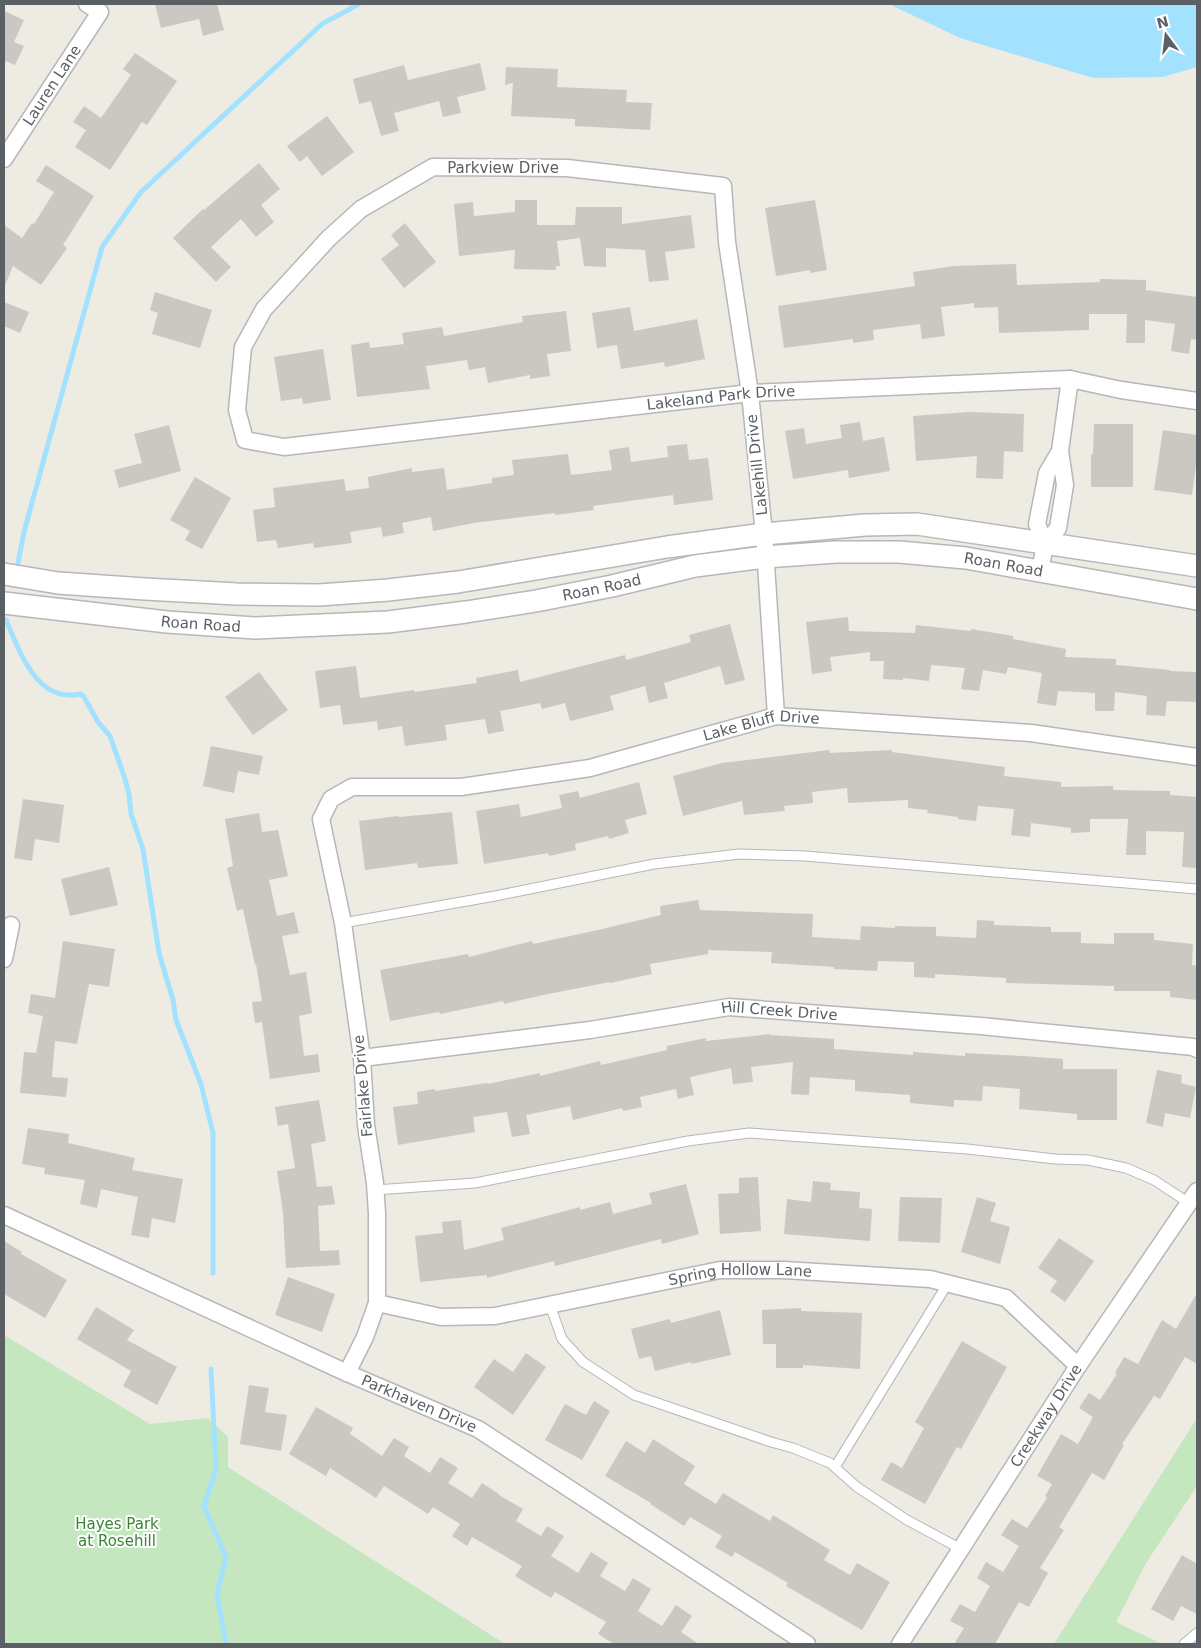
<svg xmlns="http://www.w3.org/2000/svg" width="1201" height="1648" font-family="'DejaVu Sans',sans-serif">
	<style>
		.green { fill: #c4e7bf }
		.water { fill: #a3e2ff }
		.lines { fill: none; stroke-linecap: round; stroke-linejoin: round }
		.stream { stroke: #a3e2ff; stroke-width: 5 }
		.building { fill: #cbc7c2 }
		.service-casing { stroke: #b4b7bb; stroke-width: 11 }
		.minor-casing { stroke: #b4b7bb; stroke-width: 19 }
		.tertiary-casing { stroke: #b4b7bb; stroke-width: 24 }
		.service { stroke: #fff; stroke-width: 9 }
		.minor { stroke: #fff; stroke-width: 16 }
		.tertiary { stroke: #fff; stroke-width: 21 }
		.labels { text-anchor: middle; stroke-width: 4; stroke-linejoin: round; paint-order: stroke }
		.street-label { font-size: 15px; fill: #5b6064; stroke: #fff }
		.park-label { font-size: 15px; fill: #398532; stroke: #fff }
	</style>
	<rect width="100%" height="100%" fill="#eeebe3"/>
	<!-- green -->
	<g class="green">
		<polygon points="4,1335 150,1424 208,1418 228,1437 228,1467 505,1644 4,1644"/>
		<polygon points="1197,1418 1197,1486 1146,1563 1116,1622 1162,1644 1054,1644"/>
	</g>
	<!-- water -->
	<polygon class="water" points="889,4 1197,4 1197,67 1163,77 1093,78 960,38"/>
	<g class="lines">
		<!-- stream -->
		<g class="stream">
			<polyline points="18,563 24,532 102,247 141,192 322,24 359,4"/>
			<path d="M 6,620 C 20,652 37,704 81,694 L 84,697 L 98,722 L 110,736 L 124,776 L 129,794 L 131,814 L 143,849 L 159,953 L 173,1000 L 176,1020 L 201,1084 L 213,1133 L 213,1273"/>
			<polyline points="211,1369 216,1469 204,1506 226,1557 217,1594 226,1644"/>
		</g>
	</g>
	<!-- building -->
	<g class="building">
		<polygon points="155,4 217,4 224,30 203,36 199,19 161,28"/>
		<polygon points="4,11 24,20 14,42 24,46 15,65 6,61 4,66"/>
		<polygon points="135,53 177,81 147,125 142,122 110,170 75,147 86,130 73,122 84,106 101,118 131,75 123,69"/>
		<polygon points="480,63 486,90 457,97 461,113 443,117 439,101 394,113 399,131 381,136 371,101 359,104 353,79 404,65 408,80"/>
		<polygon points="506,67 558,69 557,87 627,90 626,102 652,103 650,130 575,126 575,119 511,116 513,83 505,85"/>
		<polygon points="327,116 354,152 322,176 307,156 300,162 287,146"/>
		<polygon points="259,163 280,189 261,205 274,222 256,237 241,219 211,247 231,267 216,282 173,238 203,209 204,210"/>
		<polygon points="46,165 94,196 63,245 67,248 41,285 13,266 4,288 4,225 22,238 32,223 34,224 54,192 36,181"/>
		<polygon points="515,200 537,200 537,225 575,225 576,207 622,207 622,224 691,215 695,248 665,252 669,280 649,282 645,250 606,248 606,267 584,266 580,238 557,241 560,266 556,266 556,270 514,269 515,250 459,256 454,204 473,202 474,216 515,212"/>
		<polygon points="815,200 827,270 810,273 810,270 776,276 765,208"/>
		<polygon points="405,223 436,262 404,288 381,259 399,245 391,235"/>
		<polygon points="1016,264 1017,285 1100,282 1100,279 1146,280 1146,290 1197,297 1197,340 1191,339 1189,354 1171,351 1175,324 1145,320 1145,343 1126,343 1127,314 1089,314 1089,330 999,333 998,307 974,308 974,303 941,307 945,336 922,339 920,324 873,330 874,340 853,343 853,339 784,348 778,306 915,286 913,272 954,266"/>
		<polygon points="155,292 212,310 200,348 152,334 158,313 150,310"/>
		<polygon points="4,302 29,312 20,333 4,326"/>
		<polygon points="630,307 634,331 697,319 705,359 665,367 664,362 621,369 617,345 597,348 592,313"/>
		<polygon points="566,311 571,351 547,354 550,376 530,379 530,375 488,383 485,367 469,370 467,360 426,366 430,389 357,397 351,345 369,342 370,348 404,344 402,333 442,327 444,336 523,322 522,316"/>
		<polygon points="323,349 331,400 303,404 302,398 281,401 274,357"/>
		<polygon points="969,412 1024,414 1023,452 1004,451 1003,479 976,478 977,456 916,461 913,416"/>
		<polygon points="860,422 863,441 884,437 890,471 849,478 848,470 793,479 785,431 804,428 806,444 842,438 840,425"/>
		<polygon points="1094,424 1133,424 1133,487 1091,487 1091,454 1093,454"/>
		<polygon points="169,425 181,471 119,488 114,470 142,463 134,434"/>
		<polygon points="1163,430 1197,435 1197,458 1192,495 1154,490"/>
		<polygon points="687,444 689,460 708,458 713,500 674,505 673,495 593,506 594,510 555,515 555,513 474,523 433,531 431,517 402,523 404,533 383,537 381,527 350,532 352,543 314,548 313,543 278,548 276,540 257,542 253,510 275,507 273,488 344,479 346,491 369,488 368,477 412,468 412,472 444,468 447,490 492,483 492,478 514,475 512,460 568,454 571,475 612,470 609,450 629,447 631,462 668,457 667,446"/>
		<polygon points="195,477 231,498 202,549 185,540 190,531 170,520"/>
		<polygon points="848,617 849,631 915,633 916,625 971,631 971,629 1013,636 1013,639 1066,649 1065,657 1116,659 1116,665 1170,670 1170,671 1197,672 1197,702 1167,701 1165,716 1146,715 1147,696 1115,692 1114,711 1095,711 1095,693 1058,691 1056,706 1037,703 1042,673 1008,667 1006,674 983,670 979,691 961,689 965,668 931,665 929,681 903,678 903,680 883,679 884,661 870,661 870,652 830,657 832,671 812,674 806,622"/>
		<polygon points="730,624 745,680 725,685 720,666 664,683 668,698 649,703 645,686 610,696 614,710 570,721 565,703 542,709 540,703 500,711 504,731 488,734 485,719 445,725 447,740 405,746 402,726 378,730 377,721 343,725 340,705 320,708 315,671 356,666 360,698 414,690 415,692 477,683 476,678 518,670 520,682 625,655 626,660 691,642 689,635"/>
		<polygon points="259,672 288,710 253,735 225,697"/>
		<polygon points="211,746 263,756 259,775 238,771 234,793 203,786"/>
		<polygon points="829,750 830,753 892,750 892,752 1005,767 1004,776 1061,782 1061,787 1113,786 1113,790 1170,791 1170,795 1197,797 1197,868 1182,867 1184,832 1146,831 1146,855 1126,855 1128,819 1090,819 1090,832 1071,833 1071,828 1031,823 1030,837 1011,835 1014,809 978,806 976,821 958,819 958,817 927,813 928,810 908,808 908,800 848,803 847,788 812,792 813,803 784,806 785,811 744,815 742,801 683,816 673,776 722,763"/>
		<polygon points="639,782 647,814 625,820 629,833 609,839 608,836 575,844 576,850 549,856 548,853 484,864 476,811 519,804 521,817 562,808 559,795 578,791 580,798"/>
		<polygon points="23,799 64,805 59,843 35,839 32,861 14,858"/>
		<polygon points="452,812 458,864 418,868 417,863 365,870 359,821 398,816 399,817"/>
		<polygon points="259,813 262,832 278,830 288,876 269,880 277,916 294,912 299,933 282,936 290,975 306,972 312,1013 299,1016 304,1056 318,1054 320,1072 270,1079 262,1022 255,1023 252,1002 262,1001 256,964 255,965 243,909 237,911 227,868 233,866 225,819"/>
		<polygon points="109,867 118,905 70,916 61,879"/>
		<polygon points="698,900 700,910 813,914 812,937 860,940 861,926 895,928 895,926 936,927 936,936 976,938 977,920 994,921 994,925 1051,927 1051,932 1081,932 1081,943 1114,944 1114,933 1154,933 1154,940 1193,944 1192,965 1197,966 1197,1000 1170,997 1170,991 1114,991 1114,986 1006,983 1006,978 935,974 935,978 914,977 914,962 878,961 877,971 834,969 834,967 771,963 772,952 708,950 708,954 650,964 652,974 610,983 610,982 543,995 504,1004 503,1001 440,1014 439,1012 390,1021 380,970 468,954 469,957 532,941 533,944 598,930 661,915 660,906"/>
		<polygon points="63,941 115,949 109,987 89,984 77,1044 55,1041 52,1077 68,1078 66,1097 20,1093 24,1052 36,1053 43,1016 28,1013 31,994 55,998"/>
		<polygon points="770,1034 770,1035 834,1039 834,1049 913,1055 913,1052 965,1056 965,1053 1023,1056 1063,1059 1063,1069 1117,1069 1117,1120 1077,1120 1077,1114 1019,1109 1020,1089 983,1086 982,1101 954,1100 954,1107 910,1103 910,1095 855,1091 855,1080 810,1077 809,1095 791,1094 793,1062 751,1067 753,1082 733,1084 731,1068 690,1077 694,1095 678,1099 676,1089 640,1097 642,1107 623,1111 622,1108 573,1120 570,1106 526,1115 530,1134 512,1137 507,1112 473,1117 475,1132 398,1145 393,1107 418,1104 417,1092 435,1089 435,1091 487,1083 488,1084 540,1073 540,1076 600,1061 601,1065 667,1050 667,1046 706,1038 706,1041"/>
		<polygon points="1157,1070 1182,1075 1181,1083 1196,1087 1190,1118 1165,1113 1163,1127 1146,1123"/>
		<polygon points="319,1100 326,1141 311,1144 317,1187 332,1186 335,1204 318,1206 320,1251 339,1250 340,1265 286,1268 283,1213 277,1171 295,1168 288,1124 278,1126 275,1107"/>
		<polygon points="28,1128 69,1134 68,1143 135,1158 132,1170 183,1179 175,1223 152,1218 149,1238 131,1235 138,1197 101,1189 97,1208 80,1204 85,1180 44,1174 45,1168 22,1164"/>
		<polygon points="758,1177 761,1231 720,1234 718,1194 739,1193 739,1178"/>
		<polygon points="813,1181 831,1183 830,1190 860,1192 859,1208 872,1209 870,1241 784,1234 787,1199 811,1202"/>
		<polygon points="686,1184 699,1234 662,1244 661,1239 555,1266 554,1261 487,1278 487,1275 420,1282 415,1236 443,1233 442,1222 461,1220 464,1250 504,1240 501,1228 580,1207 580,1210 610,1202 613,1214 652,1204 649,1193"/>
		<polygon points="900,1197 942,1198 940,1243 898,1241"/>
		<polygon points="977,1197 996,1203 990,1221 1010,1227 1000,1264 961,1252"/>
		<polygon points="1059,1238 1094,1261 1065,1302 1050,1291 1057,1281 1038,1268"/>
		<polygon points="4,1241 22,1252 21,1254 67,1280 45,1318 4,1294"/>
		<polygon points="288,1277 335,1294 322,1332 275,1315"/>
		<polygon points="1197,1293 1197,1364 1185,1357 1160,1399 1154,1396 1122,1444 1124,1445 1104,1480 1092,1473 1059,1527 1064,1530 1040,1568 1048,1573 1029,1607 1019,1602 995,1644 954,1644 964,1628 950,1621 960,1604 975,1612 990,1586 977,1578 986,1562 1003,1572 1019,1546 1001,1535 1012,1519 1027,1528 1047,1498 1045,1496 1052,1484 1037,1476 1061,1434 1078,1444 1093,1417 1079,1408 1089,1393 1100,1400 1117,1374 1115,1373 1124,1357 1138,1364 1162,1320 1176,1329"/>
		<polygon points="96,1307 134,1330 127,1340 177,1367 157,1405 123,1386 131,1371 77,1339"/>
		<polygon points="801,1308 801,1311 862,1313 860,1369 803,1365 803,1368 776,1368 776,1344 763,1344 762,1310"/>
		<polygon points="720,1310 731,1355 691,1364 691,1362 655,1371 651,1356 639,1359 631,1329 670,1319 671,1323"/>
		<polygon points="962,1341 1007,1367 961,1449 957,1447 925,1504 881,1480 891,1462 902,1468 924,1428 915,1422"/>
		<polygon points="526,1353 546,1367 513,1415 474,1387 494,1359 513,1372"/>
		<polygon points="249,1385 269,1388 265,1412 287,1415 281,1451 240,1444"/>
		<polygon points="594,1401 610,1411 582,1460 545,1440 565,1404 586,1415"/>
		<polygon points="316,1407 353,1428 350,1434 382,1456 394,1438 409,1447 404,1456 430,1473 440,1457 458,1468 448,1483 472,1498 482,1483 499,1494 499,1495 523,1509 516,1521 541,1536 547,1526 564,1536 551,1556 578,1573 591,1552 608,1563 600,1576 625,1591 633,1578 651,1589 638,1611 662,1626 676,1605 692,1616 681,1632 699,1644 614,1644 598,1634 606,1622 555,1592 551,1598 515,1576 522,1566 472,1537 467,1546 452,1536 460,1524 433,1507 428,1514 384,1486 376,1498 330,1468 326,1476 289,1454"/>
		<polygon points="653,1439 695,1466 684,1484 716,1504 723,1493 770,1521 773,1515 830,1550 824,1560 850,1575 857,1563 890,1582 862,1630 786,1586 788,1583 735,1552 732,1557 715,1547 722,1536 690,1517 684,1526 650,1504 651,1503 605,1476 626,1441 645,1453"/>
		<polygon points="1182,1555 1197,1564 1197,1614 1181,1606 1173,1621 1151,1609"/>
	</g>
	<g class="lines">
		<defs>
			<g id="service">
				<polyline points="343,923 495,896 654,864 739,854 805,856 1197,889"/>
				<polyline points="375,1190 475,1183 688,1141 749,1133 967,1149 1055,1159 1088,1160 1126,1168 1154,1180 1189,1203"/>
				<polyline points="550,1305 562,1339 583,1362 634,1395 771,1442 793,1448 830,1463 857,1487 907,1520 961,1549"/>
				<polyline points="835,1467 948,1283"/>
				<polyline points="1184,1644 1197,1633"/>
			</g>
			<g id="minor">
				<path id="s1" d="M 4,159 L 100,12 L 87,4"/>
				<polyline points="1060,451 1070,379"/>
				<polyline points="1040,572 1045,544 1058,528 1065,485 1060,451 1047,473 1037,524 1045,544"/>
				<path id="s2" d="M 776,716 L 764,534 L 750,393 L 727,242 L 723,186 L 567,168 L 433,167 L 361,209 L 329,238 L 264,309 L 243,347 L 237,410 L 245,440 L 284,447 L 750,393 L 1070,379 L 1121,390 L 1197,401"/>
				<polyline points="4,959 11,925"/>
				<path id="s3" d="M 362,1058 L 590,1030 L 729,1007 L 981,1026 L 1193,1047 L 1197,1049"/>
				<path id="s4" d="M 4,1215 L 347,1373 L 478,1429 L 807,1644"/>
				<path id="s5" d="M 377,1303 L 441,1317 L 495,1316 L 720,1270 L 784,1270 L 930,1279 L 1006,1298 L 1078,1366"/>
				<path id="s6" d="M 347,1373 L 365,1337 L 377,1303 L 377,1213 L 375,1183 L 366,1125 L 362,1058 L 343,923 L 321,819 L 331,799 L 352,787 L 461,787 L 590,768 L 776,716 L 1031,733 L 1197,757"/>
				<path id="s7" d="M 900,1644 L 1078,1366 L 1197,1191"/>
			</g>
			<g id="tertiary">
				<polyline points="4,574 58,583 145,589 237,594 319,595 388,590 458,582 667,547 764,534 865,525 917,524 1197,566"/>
				<path id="s8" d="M 4,603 L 167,622 L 255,628 L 388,622 L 466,612 L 536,601 L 612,586 L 695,566 L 765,557 L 836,552 L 899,552 L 966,558 L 1197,599"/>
			</g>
		</defs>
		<!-- service casing -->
		<use href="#service" class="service-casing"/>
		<!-- minor casing -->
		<use href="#minor" class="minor-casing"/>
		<!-- tertiary casing -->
		<use href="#tertiary" class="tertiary-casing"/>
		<!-- service -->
		<use href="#service" class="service"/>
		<!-- minor -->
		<use href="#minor" class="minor"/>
		<!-- tertiary -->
		<use href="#tertiary" class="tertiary"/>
	</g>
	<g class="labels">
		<!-- street labels -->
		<g class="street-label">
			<text dy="5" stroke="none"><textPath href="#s1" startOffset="88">Lauren Lane</textPath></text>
			<text x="503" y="173">Parkview Drive</text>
			<text dy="5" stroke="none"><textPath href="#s2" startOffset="1664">Lakeland Park Drive</textPath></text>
			<text transform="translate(757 465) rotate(-96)" y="5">Lakehill Drive</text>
			<text dy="5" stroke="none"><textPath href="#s8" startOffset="1008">Roan Road</textPath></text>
			<text dy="5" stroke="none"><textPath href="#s8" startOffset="602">Roan Road</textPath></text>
			<text dy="5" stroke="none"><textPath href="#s8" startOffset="198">Roan Road</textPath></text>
			<text dy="5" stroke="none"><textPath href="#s6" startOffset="1028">Lake Bluff Drive</textPath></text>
			<text dy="5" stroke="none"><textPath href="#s3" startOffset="421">Hill Creek Drive</textPath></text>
			<text transform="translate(363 1086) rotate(-95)" y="5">Fairlake Drive</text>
			<text dy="5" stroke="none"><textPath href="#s5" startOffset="369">Spring Hollow Lane</textPath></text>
			<text dy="5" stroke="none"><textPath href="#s4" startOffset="456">Parkhaven Drive</textPath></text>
			<text dy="5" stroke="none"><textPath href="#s7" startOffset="271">Creekway Drive</textPath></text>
		</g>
		<!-- park labels -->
		<g class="park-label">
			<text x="117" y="1529">Hayes Park<tspan x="117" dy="17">at Rosehill</tspan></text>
		</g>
	</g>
	<!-- border -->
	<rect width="1201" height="1648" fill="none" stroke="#5b6064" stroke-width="10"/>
	<!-- north arrow -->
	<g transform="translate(1166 35) rotate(345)" stroke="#ffffff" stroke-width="4" paint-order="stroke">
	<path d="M0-4L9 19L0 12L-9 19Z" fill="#5b6064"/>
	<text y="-8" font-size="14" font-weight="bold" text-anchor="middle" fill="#5b6064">N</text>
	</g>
</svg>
